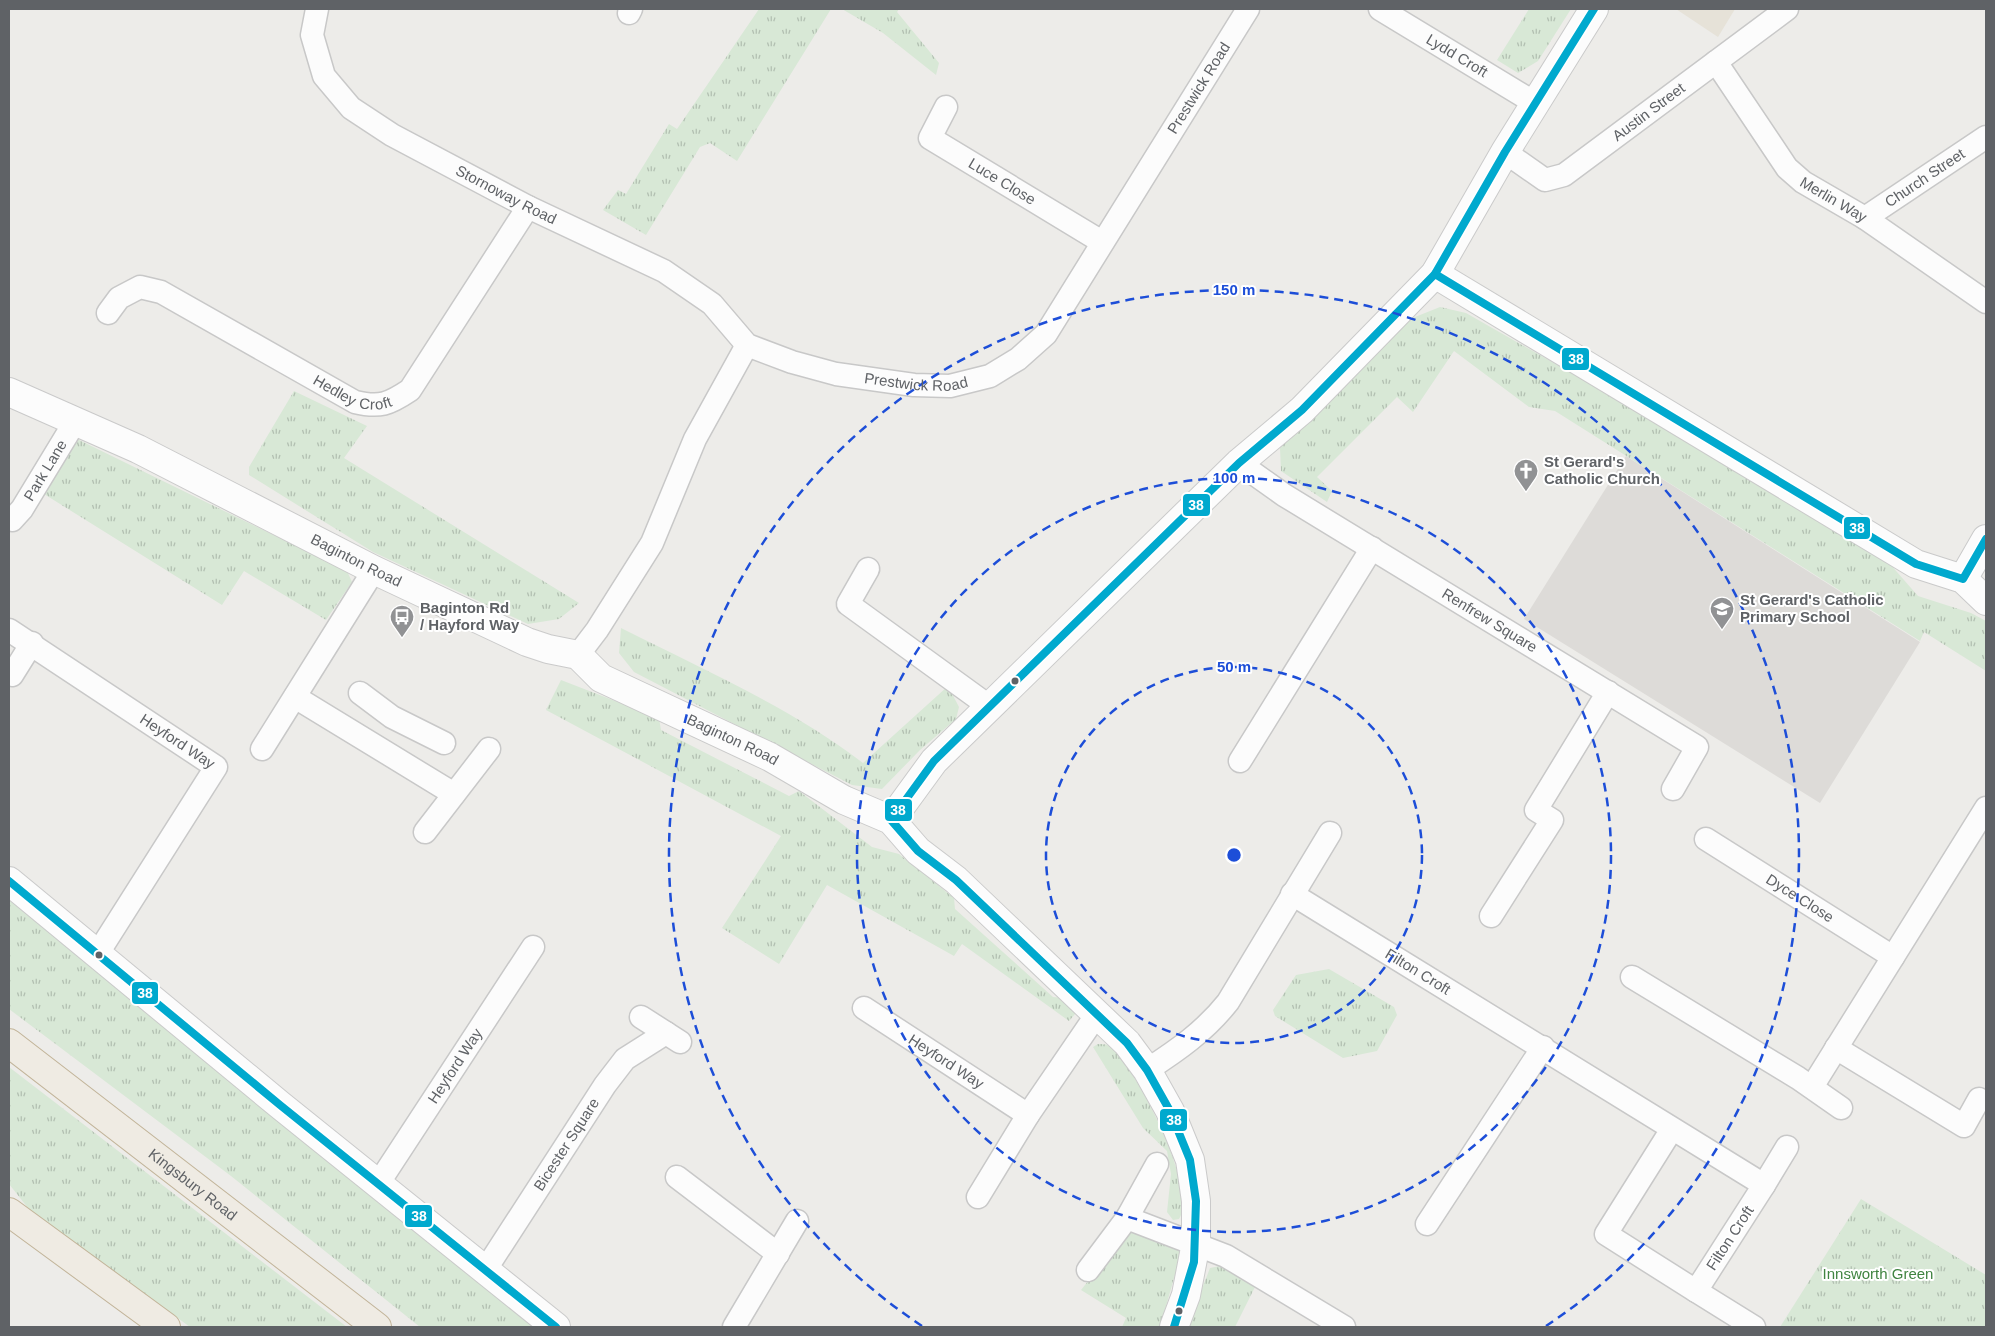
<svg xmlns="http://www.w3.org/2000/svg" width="1995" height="1336" font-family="Arial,sans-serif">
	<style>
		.commercial { fill: #e6e2d8 }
		.education { fill: #dddbd8 }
		.grass { fill: url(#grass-tufts) }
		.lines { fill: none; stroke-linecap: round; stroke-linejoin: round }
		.street-casing { stroke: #c8c8c8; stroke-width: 25 }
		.secondary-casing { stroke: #cacaca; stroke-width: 30 }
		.highway-casing { stroke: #c2b499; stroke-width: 30 }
		.street { stroke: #fcfcfc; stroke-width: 22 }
		.secondary { stroke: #fcfcfc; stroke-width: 28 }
		.highway { stroke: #efebe3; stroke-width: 28 }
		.bus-1-casing { stroke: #fff; stroke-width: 11 }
		.bus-1 { stroke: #00a9ce; stroke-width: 8 }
		.ring { fill: none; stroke: #1d4ed8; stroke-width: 2.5; stroke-dasharray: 9 6 }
		.bus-dot { fill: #5f6266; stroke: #fff; stroke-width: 2 }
		.labels { text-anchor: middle; stroke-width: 4; stroke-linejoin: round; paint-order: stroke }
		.street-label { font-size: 15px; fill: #5f6266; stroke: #fff }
		.poi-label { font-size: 15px; font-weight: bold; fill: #5f6266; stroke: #fff; text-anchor: start }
		.park-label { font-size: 15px; fill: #408441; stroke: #fff }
		.centre { fill: #1d4ed8; stroke: #fff; stroke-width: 2.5 }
		.ring-label { font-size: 15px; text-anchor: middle; font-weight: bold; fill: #1d4ed8; stroke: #fff; stroke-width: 4; stroke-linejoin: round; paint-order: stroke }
		.line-badge { stroke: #fff; stroke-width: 2 }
		.badge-label { font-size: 14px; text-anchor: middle; font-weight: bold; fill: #fff }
	</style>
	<defs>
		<pattern id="grass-tufts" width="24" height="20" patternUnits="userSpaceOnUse" patternTransform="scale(1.25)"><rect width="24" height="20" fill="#d8e8d6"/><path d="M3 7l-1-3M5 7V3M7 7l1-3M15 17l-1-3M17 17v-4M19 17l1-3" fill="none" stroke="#b2bfb1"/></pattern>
	</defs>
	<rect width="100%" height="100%" fill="#edece9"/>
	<!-- commercial -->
	<polygon class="commercial" points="1676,9 1735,9 1718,37"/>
	<!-- education -->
	<polygon class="education" points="1626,456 1920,642 1820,803 1524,619"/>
	<!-- grass -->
	<g class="grass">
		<polygon points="759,9 831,9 737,161 710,143 700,147 646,235 603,210 618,190 626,194 669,124 677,129"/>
		<polygon points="842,9 899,9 897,12 939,63 936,75 883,33"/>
		<polygon points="1529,9 1571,9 1538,61 1518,73 1497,60"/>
		<polygon points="1440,307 1466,313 1582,379 1838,533 1883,556 1918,596 1971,613 1986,621 1986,671 1924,632 1920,641 1555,411 1529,407 1454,351 1413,412 1397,397 1317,477 1332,491 1327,502 1281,471 1280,448 1405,321"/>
		<polygon points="294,391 367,426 344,458 579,603 559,619 528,624 373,552 249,475 249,467"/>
		<polygon points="77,439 347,571 352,582 326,620 244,571 222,605 44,494"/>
		<path d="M 621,628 C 702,669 792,708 863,763 L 948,686 L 959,707 L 956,719 L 920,750 L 882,789 L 852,785 L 634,672 L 619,653 Z"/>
		<polygon points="561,680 659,718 661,730 789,796 799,791 872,847 899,854 954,898 955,909 1053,997 1064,998 1076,1013 1069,1021 962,944 954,956 827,885 779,964 722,928 781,836 546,710"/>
		<polygon points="9,889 548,1327 420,1327 231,1176 9,1009"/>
		<polygon points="1329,969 1394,1007 1397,1015 1377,1051 1343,1058 1275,1016 1273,1010 1296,975"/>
		<path d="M 1098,1044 C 1102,1044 1106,1044 1109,1046 C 1134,1062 1200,1193 1179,1219 L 1173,1220 L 1167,1212 L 1171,1174 L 1167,1151 L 1143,1128 L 1093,1047 Z"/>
		<polygon points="9,1067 347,1327 190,1327 28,1208 9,1184"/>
		<polygon points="1861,1199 1986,1275 1986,1327 1780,1327"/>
		<polygon points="1132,1226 1174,1242 1181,1254 1160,1327 1122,1327 1126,1318 1081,1290"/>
		<polygon points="1220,1266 1235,1267 1256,1285 1235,1327 1187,1327 1210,1268"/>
	</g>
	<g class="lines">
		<defs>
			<g id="street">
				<path id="s1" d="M 317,9 L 312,35 L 324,76 L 351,108 L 392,135 L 528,207 L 664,271 L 712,304 L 747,345 L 792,362 L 836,374 L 914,385 L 950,386 L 990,376 L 1018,359 L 1046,334 L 1248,9"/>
				<path id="s2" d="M 1380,9 L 1535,103"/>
				<polyline points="629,13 631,9"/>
				<path id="s3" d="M 1716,62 L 1787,168 L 1803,182 L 1865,218 L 1986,302"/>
				<path id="s4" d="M 946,107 L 930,138 L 1102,242"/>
				<path id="s5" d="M 1505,152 L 1545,180 L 1564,175 L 1787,9"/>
				<path id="s6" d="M 1865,218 L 1986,137"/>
				<path id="s7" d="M 108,313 L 119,298 L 140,287 L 161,292 L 355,402 C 380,408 389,404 410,390 L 528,207"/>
				<path id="s8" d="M 1239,463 L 1284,495 L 1697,747 L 1673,789"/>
				<path id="s9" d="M 12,520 L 22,509 L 76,420"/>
				<polyline points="868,569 848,604 990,707"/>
				<path id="s10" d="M 9,630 L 216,767 L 98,953"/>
				<polyline points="578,655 597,630 652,543 695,439 747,345"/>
				<polyline points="12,675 32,643"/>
				<polyline points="360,693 392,717 444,743"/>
				<polyline points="295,697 454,794"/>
				<polyline points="262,749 374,570"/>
				<polyline points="1240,761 1372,548"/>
				<polyline points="425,832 489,749"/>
				<path id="s11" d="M 1706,839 L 1893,957"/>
				<path id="s12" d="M 1292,894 L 1764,1185 L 1696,1291 L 1606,1234 L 1672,1129"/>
				<polyline points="1491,916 1552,820 1536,810 1608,692"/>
				<polyline points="1632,977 1798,1078 1841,1108"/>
				<path id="s13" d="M 864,1008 L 1028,1115"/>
				<polyline points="641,1017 680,1042"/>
				<polyline points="1836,1048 1964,1126 1979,1099"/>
				<path d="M 1147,1070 C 1178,1050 1205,1031 1228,1002 L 1330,833"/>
				<polyline points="1812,1087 1986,808"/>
				<polyline points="677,1177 778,1254"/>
				<path id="s14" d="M 378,1184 L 533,947"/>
				<polyline points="1764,1185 1787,1147"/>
				<polyline points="978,1197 1028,1115 1097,1014"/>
				<polyline points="1127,1218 1226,1256 1344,1327"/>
				<polyline points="1427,1224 1543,1047"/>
				<polyline points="1088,1270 1127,1218 1157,1164"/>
				<path id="s15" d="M 484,1272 L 605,1085 L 625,1059 L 666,1033"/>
				<polyline points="1696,1291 1754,1327"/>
				<polyline points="734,1327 797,1221"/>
			</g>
			<g id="secondary">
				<polyline points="1435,274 1916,564 1963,579 1986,601"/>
				<path id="s16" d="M 9,392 L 138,449 L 374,570 L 527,642 L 548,649 L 578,655 L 601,678 L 770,757 L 844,800 L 891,820 L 918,851 L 956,880 L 1127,1043 L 1147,1070 L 1170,1111 L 1190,1160 L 1196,1201 L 1196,1243 L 1186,1295 L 1174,1327"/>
				<polyline points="1963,579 1986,539"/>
				<polyline points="891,820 934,761 1239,463 1302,410 1435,274 1505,152 1594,9"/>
				<polyline points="9,881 280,1105 556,1327"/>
			</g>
			<g id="highway">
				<path id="s17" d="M 9,1043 L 377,1327"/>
				<polyline points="9,1212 166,1327"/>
			</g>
		</defs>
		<!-- street casing -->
		<use href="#street" class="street-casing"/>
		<!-- secondary casing -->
		<use href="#secondary" class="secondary-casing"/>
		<!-- highway casing -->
		<use href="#highway" class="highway-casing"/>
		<!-- street -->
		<use href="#street" class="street"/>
		<!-- secondary -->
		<use href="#secondary" class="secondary"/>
		<!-- highway -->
		<use href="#highway" class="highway"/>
		<defs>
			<g id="bus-1">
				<polyline points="1435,274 1916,564 1963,579 1986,539"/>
				<polyline points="9,881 280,1105 556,1327"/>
				<polyline points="1174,1327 1194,1262 1196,1201 1190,1160 1170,1111 1147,1070 1127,1043 956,880 918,851 891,820 934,761 1239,463 1302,410 1435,274 1505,152 1594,9"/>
			</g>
		</defs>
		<!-- bus-1 casing -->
		<use href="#bus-1" class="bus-1-casing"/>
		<!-- bus-1 -->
		<use href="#bus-1" class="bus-1"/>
	</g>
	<!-- distance rings -->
	<g class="ring">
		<circle cx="1234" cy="855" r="188"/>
		<circle cx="1234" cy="855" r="377"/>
		<path d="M922 1326A565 565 0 1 1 1546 1326"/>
	</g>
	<!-- icons -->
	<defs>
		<symbol id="church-pin" viewBox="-11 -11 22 30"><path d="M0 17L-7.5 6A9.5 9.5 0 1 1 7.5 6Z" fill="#919294" stroke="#fff"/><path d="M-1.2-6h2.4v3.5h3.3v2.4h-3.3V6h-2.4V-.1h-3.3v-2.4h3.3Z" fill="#fff"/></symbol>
		<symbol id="school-pin" viewBox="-11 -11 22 30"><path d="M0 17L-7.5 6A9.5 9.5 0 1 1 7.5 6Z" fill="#919294" stroke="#fff"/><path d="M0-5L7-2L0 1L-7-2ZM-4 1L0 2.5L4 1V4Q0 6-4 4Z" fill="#fff"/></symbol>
		<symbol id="bus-pin" viewBox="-11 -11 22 30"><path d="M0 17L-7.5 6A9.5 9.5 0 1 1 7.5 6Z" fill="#919294" stroke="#fff"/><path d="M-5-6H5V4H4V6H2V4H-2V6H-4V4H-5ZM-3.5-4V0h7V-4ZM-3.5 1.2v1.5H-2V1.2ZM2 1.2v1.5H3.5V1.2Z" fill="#fff"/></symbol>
	</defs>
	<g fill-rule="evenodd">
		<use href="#church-pin" x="1512" y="457" width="28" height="38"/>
		<use href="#school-pin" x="1708" y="595" width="28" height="38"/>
		<use href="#bus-pin" x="388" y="603" width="28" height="38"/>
	</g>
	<!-- markers -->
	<g class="bus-dot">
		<circle cx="1015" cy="681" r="4.5"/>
		<circle cx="99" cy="955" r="4.5"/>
		<circle cx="1179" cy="1311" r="4.5"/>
	</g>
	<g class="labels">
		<!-- street labels -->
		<g class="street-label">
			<text dy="5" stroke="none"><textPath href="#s2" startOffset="90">Lydd Croft</textPath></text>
			<text dy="5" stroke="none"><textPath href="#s1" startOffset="1186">Prestwick Road</textPath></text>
			<text dy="5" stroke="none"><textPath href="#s5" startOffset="174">Austin Street</textPath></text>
			<text dy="5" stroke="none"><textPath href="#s6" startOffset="72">Church Street</textPath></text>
			<text dy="5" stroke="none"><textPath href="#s4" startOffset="119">Luce Close</textPath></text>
			<text dy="5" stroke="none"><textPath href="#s1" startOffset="289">Stornoway Road</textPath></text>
			<text dy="5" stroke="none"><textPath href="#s3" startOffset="184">Merlin Way</textPath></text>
			<text dy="5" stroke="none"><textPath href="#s1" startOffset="751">Prestwick Road</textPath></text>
			<text dy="5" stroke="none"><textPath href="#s7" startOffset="282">Hedley Croft</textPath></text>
			<text dy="5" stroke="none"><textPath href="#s9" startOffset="60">Park Lane</textPath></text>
			<text dy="5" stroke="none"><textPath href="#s16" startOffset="386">Baginton Road</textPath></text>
			<text dy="5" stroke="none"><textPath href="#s8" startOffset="296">Renfrew Square</textPath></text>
			<text dy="5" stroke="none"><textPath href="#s16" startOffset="806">Baginton Road</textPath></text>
			<text dy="5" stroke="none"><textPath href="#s10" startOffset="202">Heyford Way</textPath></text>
			<text dy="5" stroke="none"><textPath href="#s11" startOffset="111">Dyce Close</textPath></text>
			<text dy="5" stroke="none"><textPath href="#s12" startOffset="148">Filton Croft</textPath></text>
			<text dy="5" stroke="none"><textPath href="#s13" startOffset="98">Heyford Way</textPath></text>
			<text dy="5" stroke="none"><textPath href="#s14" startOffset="141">Heyford Way</textPath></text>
			<text dy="5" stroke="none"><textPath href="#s15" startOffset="152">Bicester Square</textPath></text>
			<text dy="5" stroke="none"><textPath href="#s17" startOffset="232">Kingsbury Road</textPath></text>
			<text transform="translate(1730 1238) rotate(-57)" y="5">Filton Croft</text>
		</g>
		<!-- poi labels -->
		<g class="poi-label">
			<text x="1544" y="467">St Gerard's<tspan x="1544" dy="17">Catholic Church</tspan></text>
			<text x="1740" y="605">St Gerard's Catholic<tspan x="1740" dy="17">Primary School</tspan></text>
			<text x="420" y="613">Baginton Rd<tspan x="420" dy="17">/ Hayford Way</tspan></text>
		</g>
		<!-- park labels -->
		<g class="park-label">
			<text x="1878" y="1279">Innsworth Green</text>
		</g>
	</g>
	<circle cx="1234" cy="855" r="8" class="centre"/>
	<g class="ring-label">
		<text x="1234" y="295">150 m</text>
		<text x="1234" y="483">100 m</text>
		<text x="1234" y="672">50 m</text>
	</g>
	<g class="line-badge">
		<rect x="1561" y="347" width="29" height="24" rx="5" fill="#00a9ce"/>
		<rect x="1182" y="493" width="29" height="24" rx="5" fill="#00a9ce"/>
		<rect x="1843" y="516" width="28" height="24" rx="5" fill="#00a9ce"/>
		<rect x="884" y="798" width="29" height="24" rx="5" fill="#00a9ce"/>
		<rect x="131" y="981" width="28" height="24" rx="5" fill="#00a9ce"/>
		<rect x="1159" y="1108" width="29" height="24" rx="5" fill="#00a9ce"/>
		<rect x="404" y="1204" width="29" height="24" rx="5" fill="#00a9ce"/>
	</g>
	<g class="badge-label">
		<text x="1576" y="364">38</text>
		<text x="1196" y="510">38</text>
		<text x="1857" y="533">38</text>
		<text x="898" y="815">38</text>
		<text x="145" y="998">38</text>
		<text x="1174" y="1125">38</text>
		<text x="419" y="1221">38</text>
	</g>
	<!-- border -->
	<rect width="1995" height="1336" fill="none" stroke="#5f6266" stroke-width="20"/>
</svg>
